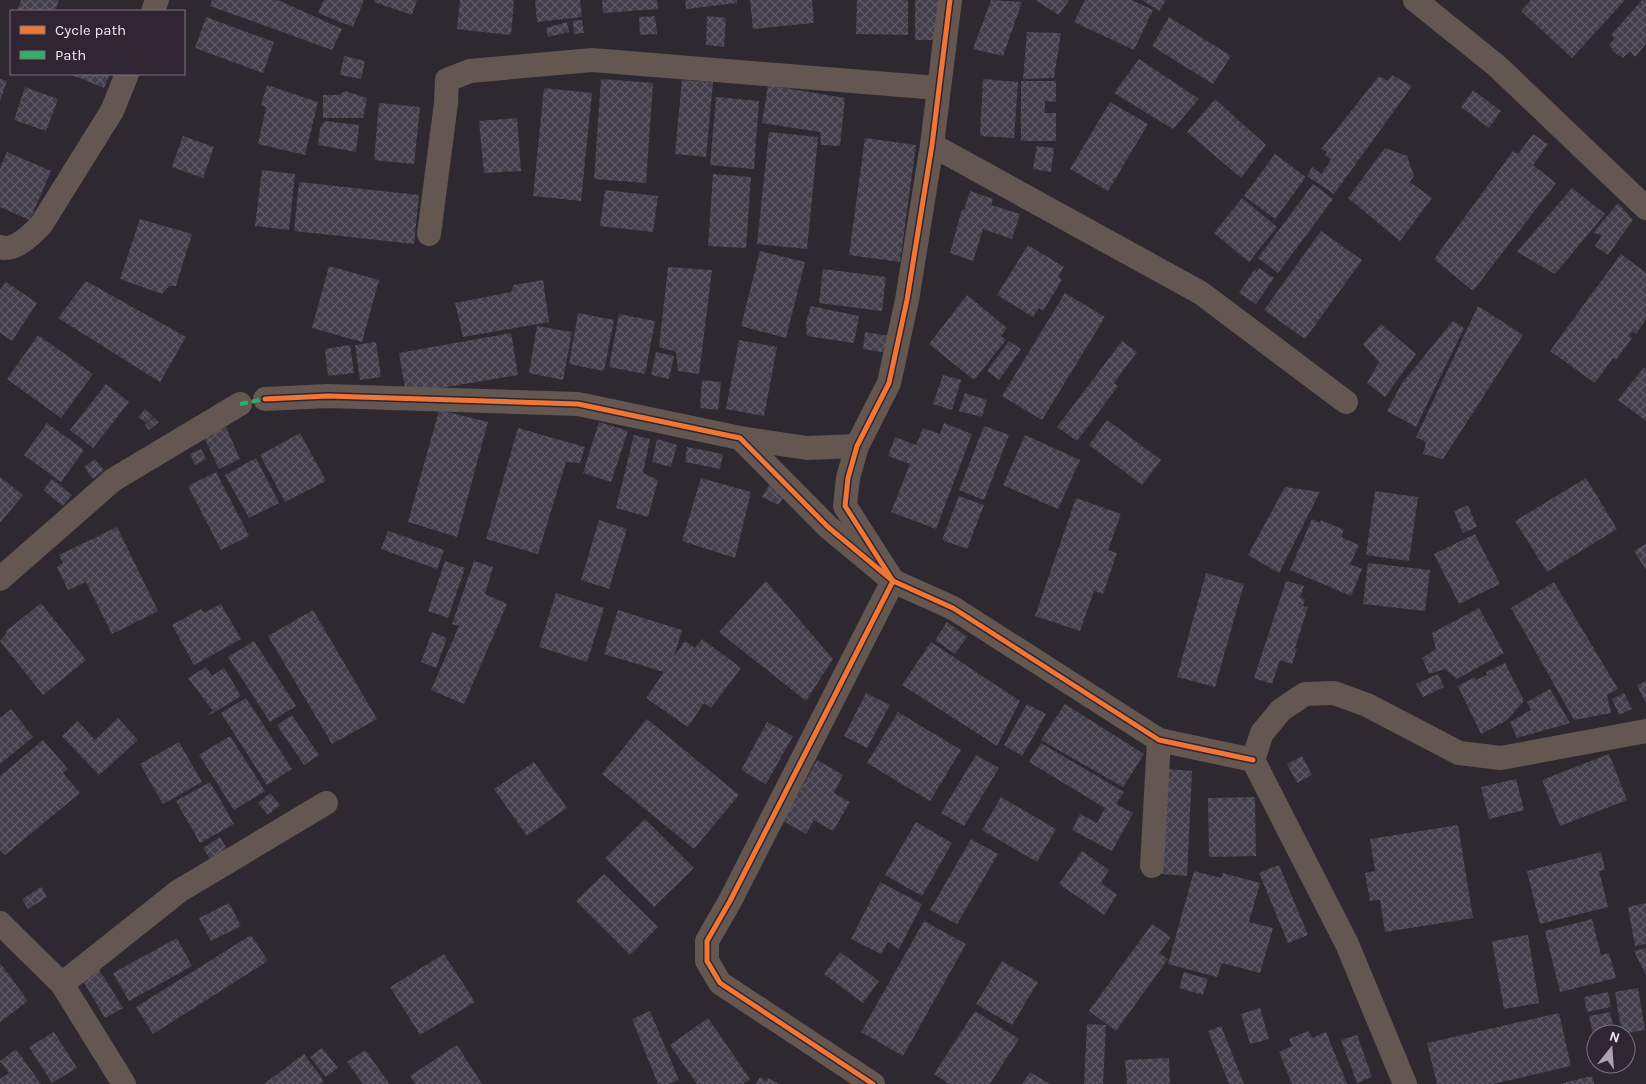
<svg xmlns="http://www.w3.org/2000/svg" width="1646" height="1084" font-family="Karla,sans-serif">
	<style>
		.building { fill: url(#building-cross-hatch) }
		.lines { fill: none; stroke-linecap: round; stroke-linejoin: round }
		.street { stroke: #645651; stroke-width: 24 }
		.quiet { stroke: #2db169; stroke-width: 4; stroke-dasharray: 8 4; stroke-linecap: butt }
		.cycleway-casing { stroke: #302533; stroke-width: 8 }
		.cycleway { stroke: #f07635; stroke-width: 5 }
	</style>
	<defs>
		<pattern id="building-cross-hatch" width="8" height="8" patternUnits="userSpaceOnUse" patternTransform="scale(1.25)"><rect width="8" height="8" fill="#423e4c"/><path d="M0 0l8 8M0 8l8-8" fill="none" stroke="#5e5a66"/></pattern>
	</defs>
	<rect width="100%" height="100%" fill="#2e2830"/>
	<!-- building -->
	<g class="building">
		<polygon points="21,0 59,0 55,11 17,11"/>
		<polygon points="212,0 278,0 342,29 332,50 210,6"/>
		<polygon points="324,0 364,0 353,27 318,13"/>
		<polygon points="375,0 417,0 412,15 374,2"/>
		<polygon points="460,0 514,0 511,35 457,29"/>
		<polygon points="535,0 580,0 582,17 537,22"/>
		<polygon points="602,0 657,0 658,9 603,13"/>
		<polygon points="685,0 737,0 737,3 686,9"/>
		<polygon points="750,0 812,0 814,23 753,29"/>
		<polygon points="857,0 908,0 908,35 856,34"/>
		<rect x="915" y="0" width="25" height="40"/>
		<polygon points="991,0 1022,2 1003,56 973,49"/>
		<polygon points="1035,0 1069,0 1059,15"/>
		<polygon points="1085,0 1132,0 1153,10 1134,50 1074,22"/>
		<polygon points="1142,0 1166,0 1159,11"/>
		<polygon points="1531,0 1625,0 1572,58 1521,11"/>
		<polygon points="1642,0 1646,0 1646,44 1635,57 1630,51 1623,58 1611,50 1613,49 1609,45 1615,38 1611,35"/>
		<polygon points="655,16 657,34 640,35 639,17"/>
		<polygon points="707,16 726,18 724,47 706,45"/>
		<polygon points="206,17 274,42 263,73 195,48"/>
		<polygon points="1169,17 1231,56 1213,84 1152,46"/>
		<polygon points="582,20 584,33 574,34 573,21"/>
		<polygon points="567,22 569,32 548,37 546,28"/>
		<polygon points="1027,32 1061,33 1054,78 1023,79"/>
		<polygon points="344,56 365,61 361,79 340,75"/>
		<polygon points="1139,59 1199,99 1173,129 1114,93"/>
		<polygon points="70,74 110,74 104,88"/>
		<polygon points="1392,75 1412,86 1334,194 1307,176 1312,167 1322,174 1331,159 1325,155 1327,152 1321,149 1379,76 1388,81"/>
		<polygon points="0,79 7,81 0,101"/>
		<polygon points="601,79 653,83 646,183 594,179"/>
		<polygon points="983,79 1018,82 1014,138 980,136"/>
		<polygon points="682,80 713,82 706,157 675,154"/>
		<polygon points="1021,81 1056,81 1056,102 1045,101 1045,113 1056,113 1056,141 1021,141"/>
		<polygon points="267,85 318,102 305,155 258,144 266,107 261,105"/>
		<polygon points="768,85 845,98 840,146 821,145 820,132 762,123"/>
		<polygon points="25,87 58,99 46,131 14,120"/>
		<polygon points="544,88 592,93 581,201 533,196"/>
		<polygon points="1473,90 1501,111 1489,128 1461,107"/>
		<polygon points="345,91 367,98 363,118 323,118 323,95 339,95"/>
		<polygon points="716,97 759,101 754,169 710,165"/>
		<polygon points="1215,99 1266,145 1241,178 1187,132"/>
		<polygon points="1110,102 1148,124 1108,191 1070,169"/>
		<polygon points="379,103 420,107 414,164 374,160"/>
		<polygon points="517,118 521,171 484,173 479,121"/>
		<polygon points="325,121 359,125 356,152 318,145 320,128"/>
		<polygon points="769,132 818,137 807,249 757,244"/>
		<polygon points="1533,134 1548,144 1533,165 1556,183 1473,291 1434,259 1513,151 1518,154"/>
		<polygon points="183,136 214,147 203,178 172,167"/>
		<polygon points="865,138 916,145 900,262 849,255"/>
		<polygon points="1037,146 1054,148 1051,172 1033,169"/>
		<polygon points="1385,148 1407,156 1414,176 1410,182 1432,198 1400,241 1348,198"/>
		<polygon points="7,152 51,171 30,220 0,207 0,168"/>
		<polygon points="1275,154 1306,177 1275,219 1244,196"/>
		<polygon points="262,170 295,174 289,230 255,226"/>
		<polygon points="713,174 751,177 746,248 708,246"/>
		<polygon points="299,182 419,195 414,244 294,231"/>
		<polygon points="1313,184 1333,199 1278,273 1258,258"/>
		<polygon points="1572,188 1605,214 1555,274 1517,252"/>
		<polygon points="605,190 658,196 653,232 600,226"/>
		<polygon points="970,191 993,199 991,205 1020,214 1012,239 983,229 973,261 950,253 962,209 964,210"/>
		<polygon points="1242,198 1277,227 1249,262 1214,233"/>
		<polygon points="1618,203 1633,220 1608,255 1595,246 1602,235 1593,233"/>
		<polygon points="140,219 192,234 176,286 169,286 162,294 120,279"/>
		<polygon points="1321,231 1362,260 1305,339 1264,310"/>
		<polygon points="1028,245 1064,267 1058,277 1062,280 1043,311 1039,308 1033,317 997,295"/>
		<polygon points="760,251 805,262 786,338 741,326"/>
		<polygon points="1621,254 1646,273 1646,319 1636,334 1632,331 1629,336 1632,338 1616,360 1613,358 1595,383 1550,351"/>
		<polygon points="329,266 379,280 362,342 312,328"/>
		<polygon points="668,267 712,270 699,374 678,371 676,352 659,347"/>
		<polygon points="1259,268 1274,278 1256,304 1239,293 1254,270 1257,272"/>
		<polygon points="823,269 886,277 882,311 819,303"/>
		<polygon points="543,280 549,322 463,337 455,303 511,292 514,285"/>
		<polygon points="86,281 186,337 160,382 58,318"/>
		<polygon points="6,282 37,303 12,341 0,333 0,290"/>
		<polygon points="1065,293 1105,317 1042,420 1002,396"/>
		<polygon points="967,295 1007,328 1001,336 1006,340 974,380 929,344"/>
		<polygon points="811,306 859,316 854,343 807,336 806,322"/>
		<polygon points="1478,306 1523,335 1443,459 1423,454 1426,442 1416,437"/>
		<polygon points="578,313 614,320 604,371 569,364"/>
		<polygon points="619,314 655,321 645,374 609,367"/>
		<polygon points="1453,321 1464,328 1416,427 1387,411 1402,383"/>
		<polygon points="1381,324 1416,354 1385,397 1367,383 1379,362 1363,344"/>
		<polygon points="537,326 572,332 563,380 529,373"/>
		<polygon points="865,332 890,336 888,353 863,349"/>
		<polygon points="511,333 518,375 406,394 399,353"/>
		<polygon points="38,335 93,374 61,418 7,379"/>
		<polygon points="739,340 777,347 764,416 726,409"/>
		<polygon points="1009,341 1021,349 999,380 987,371"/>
		<polygon points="1122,341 1137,352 1114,383 1118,386 1077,441 1057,427"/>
		<polygon points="376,342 381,377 360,380 355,345"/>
		<polygon points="350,345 354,373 328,376 325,349"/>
		<polygon points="656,352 674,356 669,379 651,375"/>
		<polygon points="1644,367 1646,369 1646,421 1618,400"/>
		<polygon points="943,375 961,380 952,410 933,404"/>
		<polygon points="702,380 721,382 718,410 700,408"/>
		<polygon points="106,384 129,402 93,448 70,430"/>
		<polygon points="965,393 987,400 982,417 959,411"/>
		<polygon points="145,409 153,416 146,423 138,417"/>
		<polygon points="439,410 488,422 457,537 408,522"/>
		<polygon points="154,417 159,422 149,430 145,425"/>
		<polygon points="1107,420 1161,460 1142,485 1089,445"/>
		<polygon points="599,422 628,431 611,482 583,473"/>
		<polygon points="47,423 84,450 61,482 24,455"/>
		<polygon points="944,423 972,434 936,529 891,512 910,464 888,456 895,437 916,445 923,428 940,434"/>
		<polygon points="984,426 1009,435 984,500 959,490"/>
		<polygon points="226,427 240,459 219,469 204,437"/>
		<polygon points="518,428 585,447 580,463 566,462 538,554 486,539"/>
		<polygon points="300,433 326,481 285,502 260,455"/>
		<polygon points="634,435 650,439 643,473 658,480 648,517 616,508"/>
		<polygon points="1025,435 1080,460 1058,509 1003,485"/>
		<polygon points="657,439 677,445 671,467 652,462"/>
		<polygon points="687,447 723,454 720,469 685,462"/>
		<polygon points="201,449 206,459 195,465 190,454"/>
		<polygon points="256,458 279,503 249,518 225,475"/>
		<polygon points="95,459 104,470 93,479 84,467"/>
		<polygon points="216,472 249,536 221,550 188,486"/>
		<polygon points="0,477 23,495 0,523"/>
		<polygon points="701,478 751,492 735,558 682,541"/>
		<polygon points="1586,478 1617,529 1547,572 1515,521"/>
		<polygon points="52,479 72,495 63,506 43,490"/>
		<polygon points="772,480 788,488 779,505 762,497"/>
		<polygon points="1285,487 1320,492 1279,573 1248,555"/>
		<polygon points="1375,491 1418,497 1409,561 1366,555"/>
		<polygon points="959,496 984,505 967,549 942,540"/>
		<polygon points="1076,498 1121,514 1108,550 1117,553 1103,594 1094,591 1080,631 1035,616"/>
		<polygon points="1468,505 1477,527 1463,533 1454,511"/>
		<polygon points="1312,519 1320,523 1321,520 1344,530 1341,537 1359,545 1350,564 1362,569 1351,596 1290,570"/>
		<polygon points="599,520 627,529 609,589 581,580"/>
		<polygon points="117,527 158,611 112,634 86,582 68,590 57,567 63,563 59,555"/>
		<polygon points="388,531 444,550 437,569 381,549"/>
		<polygon points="1475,534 1500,584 1459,604 1434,554"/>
		<polygon points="1646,544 1646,570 1634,551"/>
		<polygon points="445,561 465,568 448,618 428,611"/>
		<polygon points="474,561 493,567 485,594 507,604 464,704 431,690 459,626 452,624"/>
		<polygon points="1368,563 1430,570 1425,611 1363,604"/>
		<polygon points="1206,573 1244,584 1215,687 1177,677"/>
		<polygon points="766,581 833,659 806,701 719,632"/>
		<polygon points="1286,581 1304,586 1300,598 1305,599 1303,606 1308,607 1295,648 1297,649 1292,664 1280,660 1272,684 1254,678"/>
		<polygon points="1554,582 1618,689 1607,695 1611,713 1574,720 1511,608"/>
		<polygon points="556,593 604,608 587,662 539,647"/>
		<polygon points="41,603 86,660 43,695 0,641 7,633 6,631"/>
		<polygon points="221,604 241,639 194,665 172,625 201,609 204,613"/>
		<polygon points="1479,608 1504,653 1457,679 1445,669 1429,674 1422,658 1436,649 1432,633"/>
		<polygon points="313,610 377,719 332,744 268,636"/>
		<polygon points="618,610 682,630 674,657 685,641 695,648 702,639 741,668 711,708 704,703 688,727 646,698 664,672 604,654"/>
		<polygon points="947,622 967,637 955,654 935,640"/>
		<polygon points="432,632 447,638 436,668 421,662"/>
		<polygon points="254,641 296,706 270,722 228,657"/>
		<polygon points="931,642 1020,701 997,746 902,685"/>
		<polygon points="1505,663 1524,701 1506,721 1481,734 1458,686 1475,677 1476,680 1487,675 1486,672"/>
		<polygon points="206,667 212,676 224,668 241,696 210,715 209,713 213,711 188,678"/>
		<polygon points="1438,674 1444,687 1423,697 1416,684"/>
		<polygon points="1646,681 1646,703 1637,685"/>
		<polygon points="1550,689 1570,723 1517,738 1510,722 1531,710 1527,702"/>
		<polygon points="866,693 890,705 867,748 844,736"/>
		<polygon points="1624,693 1632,709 1619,715 1612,699"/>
		<polygon points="246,698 292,769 267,785 221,713"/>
		<polygon points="1027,704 1046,714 1022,756 1004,745"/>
		<polygon points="1065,704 1144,754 1123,787 1041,740"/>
		<polygon points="11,709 33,737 0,764 0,718"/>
		<polygon points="898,712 961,750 930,801 867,763"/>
		<polygon points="292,715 319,755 304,765 277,725"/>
		<polygon points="118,718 138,740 99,775 62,736 78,721 95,740"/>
		<polygon points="647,719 739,795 694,849 602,774"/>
		<polygon points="767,722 793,736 766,784 741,770"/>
		<polygon points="230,736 265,791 234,810 199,755"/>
		<polygon points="43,740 68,769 63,773 80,793 5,855 0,850 0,776"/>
		<polygon points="179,742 202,782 163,804 140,764"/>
		<polygon points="1041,743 1124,792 1116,804 1133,813 1112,851 1072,830 1080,814 1097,823 1105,808 1029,762"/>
		<polygon points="1609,754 1627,800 1560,826 1542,780"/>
		<polygon points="976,755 999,768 964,826 941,813"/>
		<polygon points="1302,756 1312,775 1297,783 1287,764"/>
		<polygon points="817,760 843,775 834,793 850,802 833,831 814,820 806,834 783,821"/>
		<polygon points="534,762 567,808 527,836 494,789"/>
		<polygon points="1168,769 1192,771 1187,876 1162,874"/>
		<polygon points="1516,779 1524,810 1489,819 1481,787"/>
		<polygon points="210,782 234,824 200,843 176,801"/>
		<polygon points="270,793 280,805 268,815 258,803"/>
		<polygon points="1001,797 1056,829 1037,862 982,830"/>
		<polygon points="1255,797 1256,856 1209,857 1208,798"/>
		<polygon points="645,819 694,868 654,907 605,858"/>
		<polygon points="916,822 952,843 922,896 885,875"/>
		<polygon points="1458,825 1473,918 1385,932 1380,900 1370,901 1365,873 1375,871 1370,839"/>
		<polygon points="220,837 227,849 210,859 203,848"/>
		<polygon points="971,839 998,854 957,924 930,910"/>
		<polygon points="1082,851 1109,870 1101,883 1117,895 1104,915 1059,884"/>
		<polygon points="1601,852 1605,870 1599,871 1608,907 1540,924 1527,871"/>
		<polygon points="1279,865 1308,935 1288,943 1259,873"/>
		<polygon points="1194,871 1221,878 1223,873 1260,883 1249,922 1273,928 1260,973 1222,963 1217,977 1168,964"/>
		<polygon points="604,874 658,927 630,955 576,901"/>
		<polygon points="880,882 922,904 899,949 888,942 881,954 851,939"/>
		<polygon points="41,887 47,897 28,909 22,899"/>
		<polygon points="229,903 241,926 211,941 199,918"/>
		<polygon points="1646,903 1646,944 1635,946 1628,907"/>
		<polygon points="1592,919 1601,955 1609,953 1616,978 1560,992 1545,931"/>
		<polygon points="924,921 966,944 903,1056 861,1032"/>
		<polygon points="1152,924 1171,937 1159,953 1168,959 1116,1031 1089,1011"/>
		<polygon points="251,935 268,961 153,1034 136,1007"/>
		<polygon points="1528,935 1539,1003 1504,1009 1492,941"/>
		<polygon points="177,938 192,966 129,1001 113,973"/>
		<polygon points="1646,948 1646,975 1634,951"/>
		<polygon points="840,952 879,981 863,1003 824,974"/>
		<polygon points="444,954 475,1002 420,1035 390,987"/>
		<polygon points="1002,961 1038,982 1012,1025 976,1004"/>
		<polygon points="0,963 28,1001 0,1022"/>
		<polygon points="97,966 123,1008 105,1018 80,976"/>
		<polygon points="1184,972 1208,979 1203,995 1179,988"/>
		<polygon points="1638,988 1645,1030 1622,1034 1615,992"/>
		<polygon points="1608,992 1611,1007 1587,1012 1584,997"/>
		<polygon points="1260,1008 1269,1039 1250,1044 1241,1014"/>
		<polygon points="650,1011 679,1080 668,1084 658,1084 632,1019"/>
		<polygon points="975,1011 1019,1039 990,1084 949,1084 934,1074"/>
		<polygon points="1610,1012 1615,1034 1596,1034 1595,1043 1589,1016"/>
		<polygon points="1559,1013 1571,1066 1493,1084 1437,1084 1427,1043"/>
		<polygon points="708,1018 750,1079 743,1084 697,1084 670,1045"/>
		<polygon points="1087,1024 1106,1025 1103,1084 1084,1084"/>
		<polygon points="1221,1026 1244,1084 1229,1084 1208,1031"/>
		<polygon points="1308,1031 1312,1038 1326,1032 1347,1084 1292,1084 1279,1052 1292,1046 1289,1039"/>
		<polygon points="54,1032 77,1068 52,1083 29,1047"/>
		<polygon points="1357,1035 1372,1077 1357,1083 1341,1040"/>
		<polygon points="457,1045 482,1084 415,1084 410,1076"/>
		<polygon points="322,1048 338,1068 326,1077 310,1057"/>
		<polygon points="16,1049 41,1084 0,1084 0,1079 9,1073 0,1061"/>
		<polygon points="365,1050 389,1083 387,1084 363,1084 347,1062"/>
		<polygon points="304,1054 324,1081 320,1084 264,1084"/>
		<polygon points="1169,1058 1170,1084 1127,1084 1125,1060"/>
		<polygon points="1030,1072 1050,1084 1022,1084"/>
		<polygon points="1592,1076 1594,1084 1563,1084 1563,1083"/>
		<polygon points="760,1077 766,1081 768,1078 779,1084 756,1084"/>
	</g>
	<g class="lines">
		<!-- street -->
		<g class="street">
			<polyline points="950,0 932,145 907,300 889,383 857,446 848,478 845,506 893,581 953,608 1159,740 1253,760"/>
			<polyline points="1415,0 1497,66 1646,208"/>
			<polyline points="153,11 157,0"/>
			<polyline points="932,145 1201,293 1346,402"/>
			<polyline points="429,234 446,103 447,80 470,71 592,60 938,88"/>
			<path d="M 0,247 C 15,252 31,235 41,225 L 112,111 L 127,74"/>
			<polyline points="265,399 328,396 578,404 740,438 828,527 893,581 730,901 707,941 707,961 720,983 873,1084"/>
			<polyline points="740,438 807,448 857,446"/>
			<polyline points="0,579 113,480 240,404"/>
			<polyline points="1152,866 1159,740"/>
			<polyline points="0,923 62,984 124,1084"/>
			<polyline points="62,984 179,891 326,803"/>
			<polyline points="1405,1084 1347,944 1253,760 1262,733 1281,710 1305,694 1334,693 1367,705 1459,753 1501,758 1646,731"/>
		</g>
		<!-- quiet -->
		<polyline class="quiet" points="240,404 265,399"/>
		<defs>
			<g id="cycleway">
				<polyline points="950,0 932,145 907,300 889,383 857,446 848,478 845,506 893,581 953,608 1159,740 1253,760"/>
				<polyline points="265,399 328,396 578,404 740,438 828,527 893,581 730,901 707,941 707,961 720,983 873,1084"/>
			</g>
		</defs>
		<!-- cycleway casing -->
		<use href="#cycleway" class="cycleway-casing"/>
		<!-- cycleway -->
		<use href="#cycleway" class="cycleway"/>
	</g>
	<!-- legend -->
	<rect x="10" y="10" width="175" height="65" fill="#302533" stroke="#7c737f"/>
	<rect x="20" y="26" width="25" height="8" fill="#f07635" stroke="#7c737f"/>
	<text x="55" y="35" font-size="15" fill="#efe7f1">Cycle path</text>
	<rect x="20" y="51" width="25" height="8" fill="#2db169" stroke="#7c737f"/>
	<text x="55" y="60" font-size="15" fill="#efe7f1">Path</text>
	<!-- north arrow -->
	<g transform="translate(1611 1049) rotate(17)"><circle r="24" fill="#302533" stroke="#7c737f"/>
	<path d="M0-4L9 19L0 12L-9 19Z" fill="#aba4ad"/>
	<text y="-8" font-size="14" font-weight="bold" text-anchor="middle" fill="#efe7f1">N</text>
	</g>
</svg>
